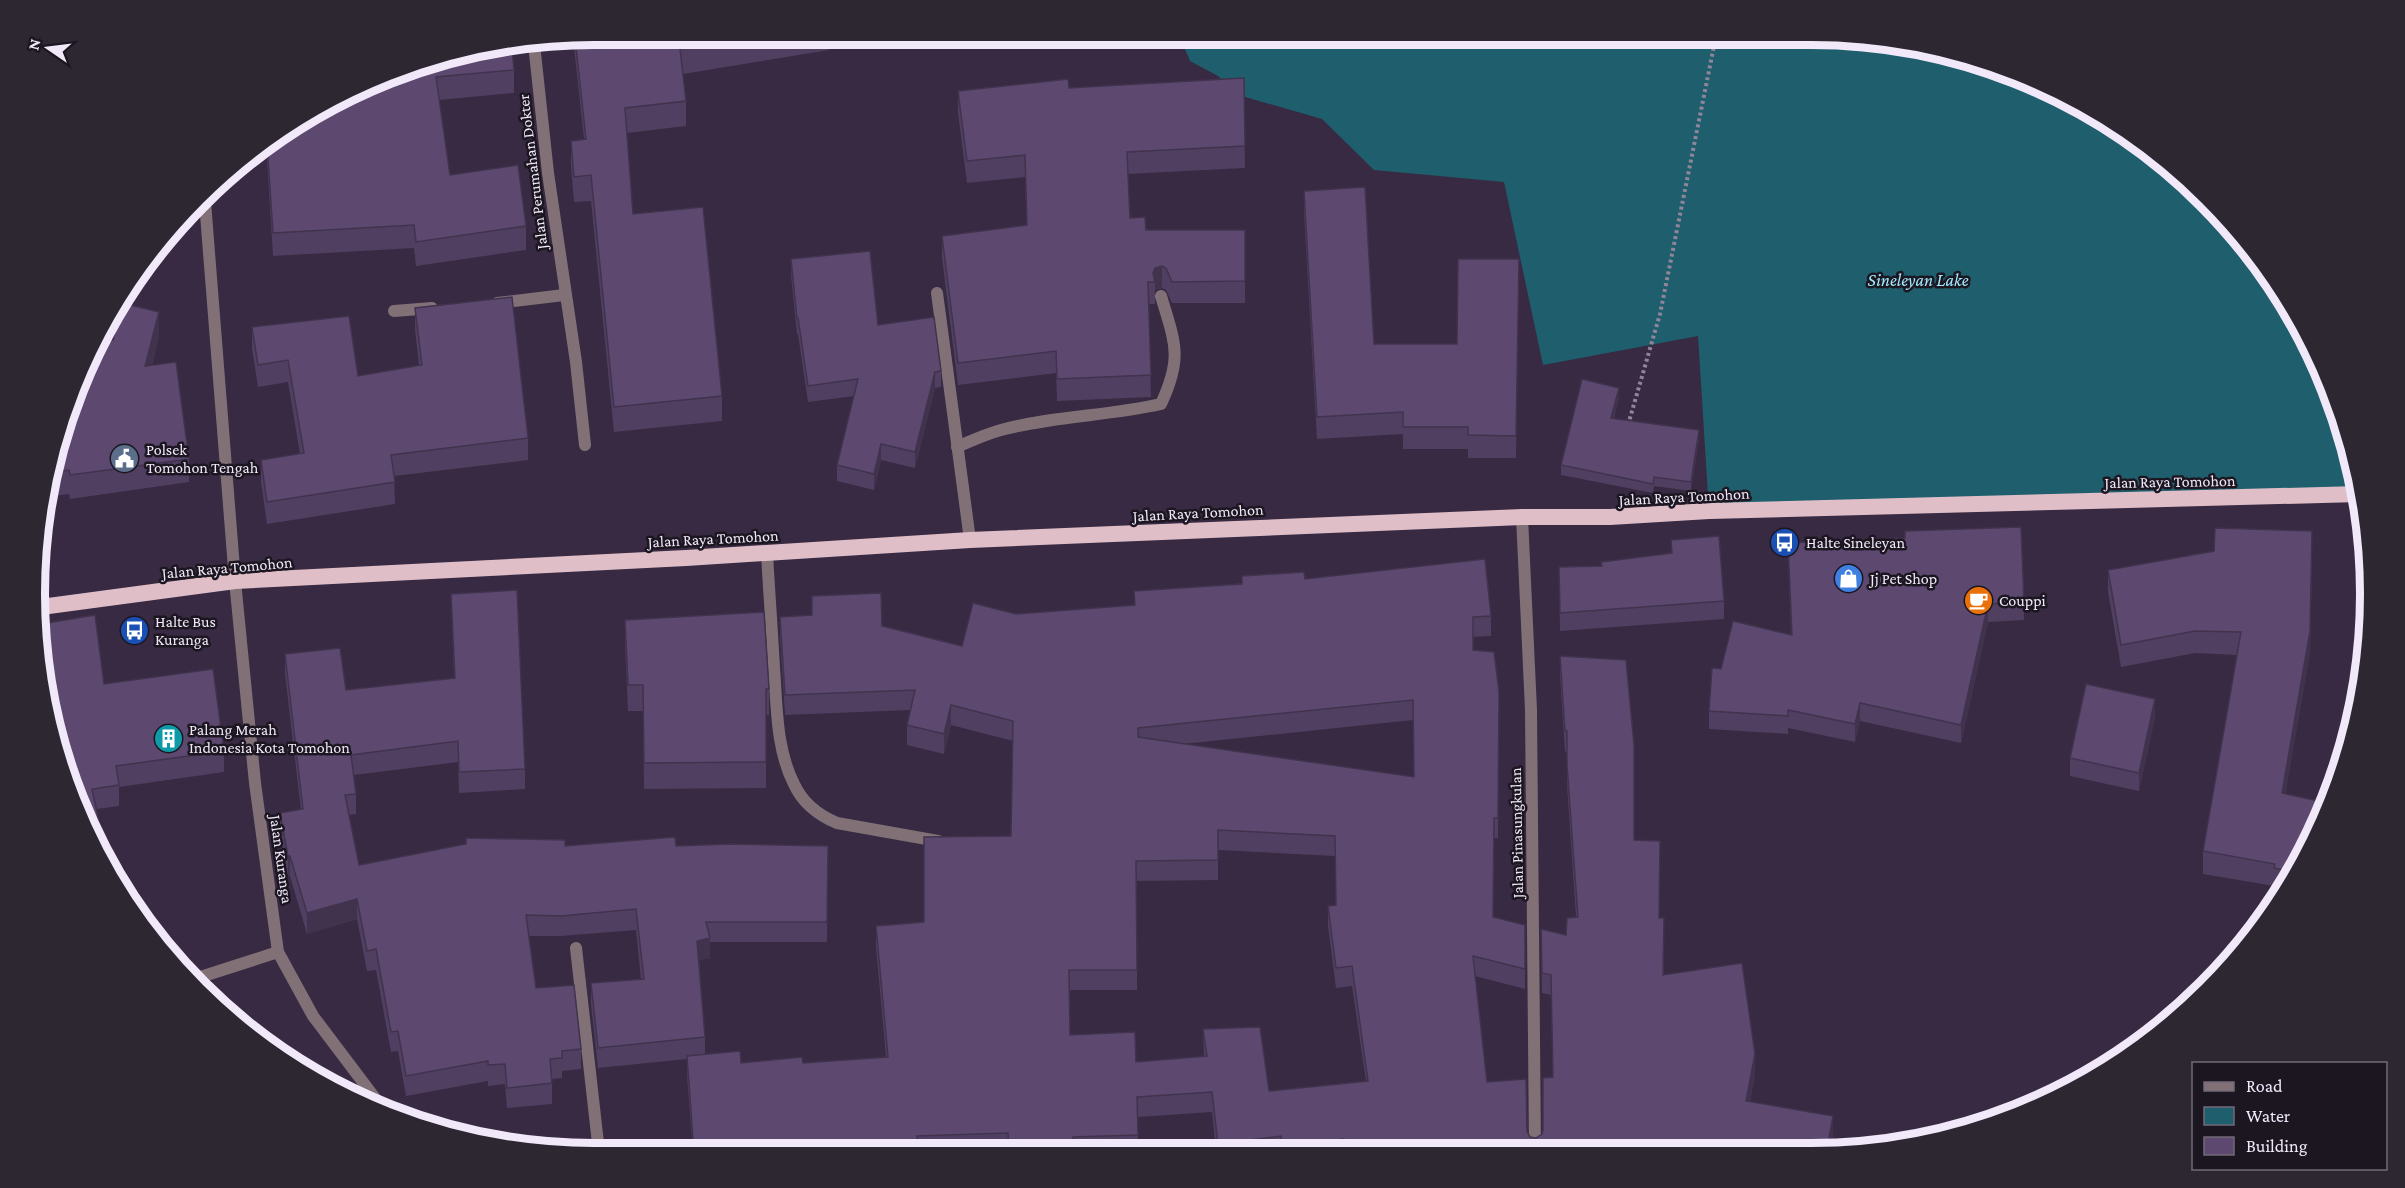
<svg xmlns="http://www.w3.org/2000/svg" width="2405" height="1188" font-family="'Crimson Pro',serif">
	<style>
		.water { fill: #1f5e6d }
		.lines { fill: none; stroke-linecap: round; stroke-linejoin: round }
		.path { stroke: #90869a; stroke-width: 4; stroke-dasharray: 3 3; stroke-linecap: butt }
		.minor { stroke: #817176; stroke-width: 12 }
		.tertiary { stroke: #817176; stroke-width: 12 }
		.trunk { stroke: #e0bec8; stroke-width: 16 }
		.wall { fill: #503f60; fill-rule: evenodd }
		.shaded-wall { fill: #41334e }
		.building { fill: #5d4970; stroke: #41334e; stroke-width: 1.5; fill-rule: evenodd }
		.labels { text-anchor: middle; stroke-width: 5; stroke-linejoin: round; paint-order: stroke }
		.street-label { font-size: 16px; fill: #f1e9f9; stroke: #1c1621 }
		.poi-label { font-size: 16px; fill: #f1e9f9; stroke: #1c1621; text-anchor: start }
		.water-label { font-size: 18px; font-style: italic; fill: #a1ebff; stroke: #1c1621 }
		.rim { fill: none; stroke: #f1e9f9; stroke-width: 8 }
	</style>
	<rect width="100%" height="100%" fill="#372a42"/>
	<!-- water -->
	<polygon class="water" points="1179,35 1847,36 1955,53 2058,92 2151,150 2231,225 2295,314 2341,414 2359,494 1709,511 1698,336 1543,365 1504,182 1374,170 1322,119 1235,94 1218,76 1190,61"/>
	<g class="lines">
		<!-- path -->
		<polyline class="path" points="1628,425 1660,314 1716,36"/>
		<!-- minor -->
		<g class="minor">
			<polyline points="534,44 548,173 576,362 585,445"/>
			<polyline points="205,202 235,581"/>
			<polyline points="937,293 970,540"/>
			<polyline points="497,303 564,295"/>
			<polyline points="394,311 432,308"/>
			<path d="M 957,447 C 971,441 986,434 1001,430 C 1053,416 1108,416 1161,404 C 1183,357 1175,343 1161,296"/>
			<path d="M 767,553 C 769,591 772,629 774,668 C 777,706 776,749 794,784 C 803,804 818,815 837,823 L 938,841"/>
			<polyline points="576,948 599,1152"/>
			<polyline points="191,980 278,952"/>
		</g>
		<!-- tertiary -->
		<g class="tertiary">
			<polyline points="1522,517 1531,710 1535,1150"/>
			<polyline points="235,581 255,783 278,952 313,1016 384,1110"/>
		</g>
		<!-- trunk -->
		<polyline class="trunk" points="41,607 235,581 686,558 970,540 1522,517 1610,517 1709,511 2359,494"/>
	</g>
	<!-- wall -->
	<g class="wall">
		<polygon points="594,34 829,35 829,50 683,74 686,101 686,126 627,133 633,214 722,396 722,421 614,432 591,201 574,202 571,166 571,141 584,139 573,38"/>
		<polygon points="414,64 514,70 514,93 439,100 450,175 526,226 526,250 416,266 414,248 273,256 266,143"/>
		<polygon points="1244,78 1245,168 1128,174 1130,218 1146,230 1245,230 1245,303 1172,303 1166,290 1162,288 1155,290 1155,304 1149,304 1151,397 1057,401 1056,373 958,385 942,258 942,236 1027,225 1025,177 967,183 958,113 958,91 1069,88"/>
		<polygon points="1304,191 1374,344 1457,344 1519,259 1516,458 1468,458 1468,449 1403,449 1403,434 1317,439 1304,213"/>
		<polygon points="791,259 878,325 941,371 941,387 935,388 915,468 881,460 874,490 837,481 837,465 854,396 808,402 798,334 797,334 791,275"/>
		<polygon points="415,308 528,438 528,460 394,476 395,504 267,524 261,482 261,460 300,454 288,382 258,387 252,349 252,327 358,376 419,365 415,330"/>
		<polygon points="159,336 152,365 189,459 189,482 70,499 69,494 45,497 45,485 77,380 113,340"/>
		<polygon points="1619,397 1614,418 1699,439 1691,491 1654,486 1653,493 1561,475 1561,465"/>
		<polygon points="1671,540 1724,601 1724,619 1560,631 1559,567 1601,566 1671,554"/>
		<polygon points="1788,543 2024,602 2024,620 1988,622 1961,743 1860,721 1855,742 1788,728 1788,734 1709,729 1709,711 1721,669 1791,635"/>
		<polygon points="2312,554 2310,653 2285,794 2313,841 2279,892 2274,891 2274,886 2203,874 2203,851 2237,655 2195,653 2121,667 2108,592 2108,570"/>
		<path d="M 1305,579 L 1491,616 L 1491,636 L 1473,637 L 1473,650 L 1499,692 L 1498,838 L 1494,838 L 1493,917 L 1525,969 L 1525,989 L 1475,976 L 1487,1082 L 1527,1131 L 1530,1137 L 1536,1138 L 1542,1134 L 1553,1077 L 1551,995 L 1542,993 L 1541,929 L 1566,935 L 1576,917 L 1567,785 L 1567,751 L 1565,752 L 1560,676 L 1560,656 L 1634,840 L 1660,918 L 1664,975 L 1755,1074 L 1750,1102 L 1833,1137 L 1830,1149 L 1216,1151 L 1212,1112 L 1138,1117 L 1138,1151 L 693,1152 L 687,1076 L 687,1059 L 598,1068 L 591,1004 L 591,983 L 641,979 L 636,930 L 561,936 L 529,936 L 536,988 L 581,1049 L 581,1069 L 562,1071 L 562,1078 L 552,1079 L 552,1104 L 507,1108 L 505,1084 L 488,1086 L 488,1081 L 406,1096 L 398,1051 L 391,1052 L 376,970 L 367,971 L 357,919 L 307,934 L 290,876 L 288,876 L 280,834 L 280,813 L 301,810 L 285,674 L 285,654 L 346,690 L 454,678 L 451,594 L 525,769 L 525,789 L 459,793 L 458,762 L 354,775 L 356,794 L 356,814 L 349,815 L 359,865 L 565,846 L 828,846 L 827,942 L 710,942 L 710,958 L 699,960 L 705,1037 L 705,1054 L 741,1063 L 803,1063 L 886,1057 L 876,947 L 876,926 L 924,922 L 1011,836 L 1013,741 L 951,725 L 944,754 L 907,745 L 907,725 L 910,710 L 785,715 L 780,637 L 780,617 L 812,615 L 812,596 L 882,626 L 962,646 L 1016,614 L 1134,605 L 1134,591 ZM 1413,720 L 1414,777 L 1183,744 ZM 1218,850 L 1335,856 L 1336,905 L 1328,906 L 1328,926 L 1336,988 L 1352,986 L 1366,1081 L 1269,1091 L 1203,1029 L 1204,1057 L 1136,1062 L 1070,1035 L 1069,990 L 1137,990 L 1137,881 L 1218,880 Z"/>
		<polygon points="625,620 769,689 769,715 766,715 766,788 644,789 643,711 628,711 625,646"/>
		<polygon points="39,667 104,684 224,751 224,772 119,787 119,806 97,809"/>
		<polygon points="2155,717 2139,791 2070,776 2070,758"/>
	</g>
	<!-- shaded-wall -->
	<g class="shaded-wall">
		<polygon points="1162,266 1162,288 1155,290 1155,291 1155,282 1153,273 1155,268"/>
		<polygon points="159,312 159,336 145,390 145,366"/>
		<polygon points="935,372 935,388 915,468 915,452"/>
		<polygon points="1619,388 1619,397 1611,427 1611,418"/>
		<polygon points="1699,430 1699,439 1691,491 1691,482"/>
		<polygon points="881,444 881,460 874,490 874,474"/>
		<polygon points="2312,531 2310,653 2282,815 2282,793"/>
		<polygon points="1988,604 1988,622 1961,743 1961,725"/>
		<polygon points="2155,699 2155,717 2139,791 2139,773"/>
		<polygon points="1860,703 1860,721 1855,742 1855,724"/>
		<polygon points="951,705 951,725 944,754 944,734"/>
		<rect x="288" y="856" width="2" height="20"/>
		<polygon points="357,899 357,919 307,934 307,913"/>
		<polygon points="710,938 710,958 697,961 697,941"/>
		<polygon points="1755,1054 1755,1074 1746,1121 1746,1101"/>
		<polygon points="1833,1116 1833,1137 1830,1149 1827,1149"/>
	</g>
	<!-- building -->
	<g class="building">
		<polygon points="594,34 770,35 680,49 686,101 625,108 633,214 703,207 722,396 614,407 591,175 574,177 571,141 586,139 575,38"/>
		<polygon points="512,48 514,70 436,77 450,175 518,165 526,226 416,242 414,225 273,233 267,143 414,64"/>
		<polygon points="1244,78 1245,146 1127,152 1130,218 1145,217 1146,230 1245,230 1245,281 1172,282 1166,268 1162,266 1155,268 1153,273 1155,282 1148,282 1151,375 1057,379 1056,351 958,363 942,236 1027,225 1025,155 967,161 958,91 1068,79 1069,88"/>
		<polygon points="1365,187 1374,344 1457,344 1458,259 1519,259 1516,436 1468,435 1468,427 1403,427 1403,412 1317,417 1304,191"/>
		<polygon points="870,251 878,325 934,317 941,371 935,372 915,452 881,444 874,474 837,465 858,379 808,386 798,318 797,318 791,259"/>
		<polygon points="512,297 528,438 391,455 395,482 267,502 261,460 304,453 288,360 258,365 252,327 349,316 358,376 422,365 415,308"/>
		<polygon points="122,303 159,312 145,366 176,362 189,459 70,475 69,470 49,473 77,380 100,336 113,340"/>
		<polygon points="1582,379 1619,388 1611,418 1699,430 1691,482 1654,477 1653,484 1561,465"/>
		<polygon points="2021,527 2024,602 1988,604 1961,725 1860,703 1855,724 1788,710 1788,716 1709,711 1712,668 1721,669 1733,621 1792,635 1788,543 1905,538 1905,531"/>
		<polygon points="2215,528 2312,531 2310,631 2282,793 2327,803 2313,841 2292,872 2274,868 2275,864 2203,851 2241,632 2195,631 2121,645 2108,570 2214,551"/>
		<polygon points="1719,536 1724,601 1560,613 1559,567 1602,566 1601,562 1672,553 1671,540"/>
		<path d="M 1485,559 L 1491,616 L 1473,617 L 1473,650 L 1494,652 L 1499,692 L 1498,818 L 1494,818 L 1493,917 L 1525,925 L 1525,969 L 1473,956 L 1487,1082 L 1526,1079 L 1527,1131 L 1530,1137 L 1536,1138 L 1542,1134 L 1543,1130 L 1543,1078 L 1553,1077 L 1551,975 L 1542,973 L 1541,929 L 1566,935 L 1567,918 L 1578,917 L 1567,765 L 1567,731 L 1565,731 L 1560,656 L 1626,660 L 1634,745 L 1634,840 L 1660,841 L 1659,918 L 1664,918 L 1663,975 L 1742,963 L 1755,1054 L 1746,1101 L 1833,1116 L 1827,1149 L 1345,1150 L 1344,1139 L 1282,1146 L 1281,1136 L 1218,1144 L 1212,1092 L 1137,1097 L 1138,1135 L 1073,1137 L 1073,1149 L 1009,1150 L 1008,1133 L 917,1136 L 918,1151 L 694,1152 L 687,1056 L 740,1051 L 741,1063 L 802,1057 L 803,1063 L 888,1057 L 876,926 L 924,922 L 924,837 L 1011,836 L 1013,721 L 951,705 L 944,734 L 907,725 L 915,690 L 785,695 L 780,617 L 812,615 L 812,596 L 881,593 L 882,626 L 962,646 L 973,603 L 1016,614 L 1135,605 L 1134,591 L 1242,584 L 1242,576 L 1304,572 L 1305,579 ZM 1413,700 L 1414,777 L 1138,737 L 1138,728 ZM 1218,830 L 1335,836 L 1336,905 L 1328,906 L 1336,968 L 1352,966 L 1368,1081 L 1269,1091 L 1260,1027 L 1203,1029 L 1207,1056 L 1136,1062 L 1135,1032 L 1070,1035 L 1069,970 L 1137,970 L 1136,861 L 1218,860 Z"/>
		<polygon points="517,590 525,769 459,772 458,741 351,755 356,794 345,795 359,865 466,844 466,838 565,840 565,846 675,837 676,846 730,844 828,846 827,922 706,922 710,938 697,941 705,1037 598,1048 591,983 644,979 636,909 561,916 526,915 536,988 574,985 581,1049 562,1051 562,1058 550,1059 552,1083 507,1088 505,1064 488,1065 488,1061 406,1076 398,1031 391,1032 376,949 367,951 357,899 307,913 290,856 288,856 280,813 303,809 285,654 340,648 346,690 455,678 451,594"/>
		<polygon points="764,612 769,689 766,689 766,762 644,763 643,685 628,685 625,620"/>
		<polygon points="95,615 104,684 213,669 224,751 116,766 119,785 92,789 108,864 92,841 39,667 41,624"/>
		<polygon points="2086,684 2155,699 2139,773 2070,758"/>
		<polygon points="110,866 115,866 116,875"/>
	</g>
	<!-- icons -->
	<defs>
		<symbol id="civic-disc" viewBox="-11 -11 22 22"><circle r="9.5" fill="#5c6f8a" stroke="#1c1621"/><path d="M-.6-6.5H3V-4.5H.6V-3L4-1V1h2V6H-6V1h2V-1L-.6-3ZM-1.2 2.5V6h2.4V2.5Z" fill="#fff"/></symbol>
		<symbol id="bus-disc" viewBox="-11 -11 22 22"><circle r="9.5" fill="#1a4fb4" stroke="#1c1621"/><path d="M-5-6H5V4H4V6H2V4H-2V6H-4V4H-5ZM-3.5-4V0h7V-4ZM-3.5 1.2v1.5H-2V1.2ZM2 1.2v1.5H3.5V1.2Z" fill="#fff"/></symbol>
		<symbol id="shop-disc" viewBox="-11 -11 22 22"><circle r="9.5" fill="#3f7fe0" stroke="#1c1621"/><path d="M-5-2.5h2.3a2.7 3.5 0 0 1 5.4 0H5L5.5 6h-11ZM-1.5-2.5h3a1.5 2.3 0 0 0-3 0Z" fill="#fff"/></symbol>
		<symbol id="cafe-disc" viewBox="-11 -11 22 22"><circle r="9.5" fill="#e8710a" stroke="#1c1621"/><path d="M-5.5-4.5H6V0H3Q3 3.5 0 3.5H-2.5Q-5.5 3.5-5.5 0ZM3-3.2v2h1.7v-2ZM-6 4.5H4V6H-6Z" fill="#fff"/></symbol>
		<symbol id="building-disc" viewBox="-11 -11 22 22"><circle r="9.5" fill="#0f9aa8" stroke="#1c1621"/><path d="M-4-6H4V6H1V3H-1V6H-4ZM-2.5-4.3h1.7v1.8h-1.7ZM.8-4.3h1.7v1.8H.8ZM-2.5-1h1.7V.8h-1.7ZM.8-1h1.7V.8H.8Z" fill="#fff"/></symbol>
	</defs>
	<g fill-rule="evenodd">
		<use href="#civic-disc" x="108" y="442" width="33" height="33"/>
		<use href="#bus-disc" x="1768" y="526" width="33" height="33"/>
		<use href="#shop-disc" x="1832" y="562" width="33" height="33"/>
		<use href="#cafe-disc" x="1962" y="584" width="33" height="33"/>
		<use href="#bus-disc" x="118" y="614" width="33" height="33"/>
		<use href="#building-disc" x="152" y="722" width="33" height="33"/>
	</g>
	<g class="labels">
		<!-- street labels -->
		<g class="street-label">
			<text transform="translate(532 172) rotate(-97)" y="6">Jalan Perumahan Dokter</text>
			<text transform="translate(2170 481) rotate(-1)" y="6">Jalan Raya Tomohon</text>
			<text transform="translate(1684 496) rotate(-3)" y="6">Jalan Raya Tomohon</text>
			<text transform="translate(1198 512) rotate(-3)" y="6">Jalan Raya Tomohon</text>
			<text transform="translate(713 538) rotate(-3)" y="6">Jalan Raya Tomohon</text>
			<text transform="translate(227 567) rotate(-5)" y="6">Jalan Raya Tomohon</text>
			<text transform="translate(1516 833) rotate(-91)" y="6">Jalan Pinasungkulan</text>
			<text transform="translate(282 859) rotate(82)" y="6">Jalan Kuranga</text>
		</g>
		<!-- poi labels -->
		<g class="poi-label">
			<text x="146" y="455">Polsek<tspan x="146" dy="18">Tomohon Tengah</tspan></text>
			<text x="1806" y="548">Halte Sineleyan</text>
			<text x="1870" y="584">Jj Pet Shop</text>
			<text x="1999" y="606">Couppi</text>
			<text x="155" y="627">Halte Bus<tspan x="155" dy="18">Kuranga</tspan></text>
			<text x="189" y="735">Palang Merah<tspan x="189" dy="18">Indonesia Kota Tomohon</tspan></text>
		</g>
		<!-- water labels -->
		<g class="water-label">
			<text x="1918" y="286">Sineleyan Lake</text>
		</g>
	</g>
	<!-- crop -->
	<path d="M0 0H2405V1188H0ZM594 45H1811A549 549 0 0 1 2360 594V594A549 549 0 0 1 1811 1143H594A549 549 0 0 1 45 594V594A549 549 0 0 1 594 45Z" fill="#2d2732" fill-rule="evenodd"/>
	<path class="rim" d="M594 45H1811A549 549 0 0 1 2360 594V594A549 549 0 0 1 1811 1143H594A549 549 0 0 1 45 594V594A549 549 0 0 1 594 45Z"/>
	<!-- legend -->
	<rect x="2192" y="1062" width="195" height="108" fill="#1c1621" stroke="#716a77" stroke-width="1.5"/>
	<rect x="2204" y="1082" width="30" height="9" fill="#817176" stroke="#716a77" stroke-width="1.5"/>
	<text x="2246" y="1092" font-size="18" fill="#f1e9f9">Road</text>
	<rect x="2204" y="1107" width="30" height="18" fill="#1f5e6d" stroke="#716a77" stroke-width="1.5"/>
	<text x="2246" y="1122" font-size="18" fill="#f1e9f9">Water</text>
	<rect x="2204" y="1137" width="30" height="18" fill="#5d4970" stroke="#716a77" stroke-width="1.5"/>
	<text x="2246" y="1152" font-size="18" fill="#f1e9f9">Building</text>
	<!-- north arrow -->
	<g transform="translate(48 48) rotate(284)" stroke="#1c1621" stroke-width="4.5" paint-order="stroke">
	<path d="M0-4.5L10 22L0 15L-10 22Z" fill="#f1e9f9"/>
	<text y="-9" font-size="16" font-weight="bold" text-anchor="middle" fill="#f1e9f9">N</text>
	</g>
</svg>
